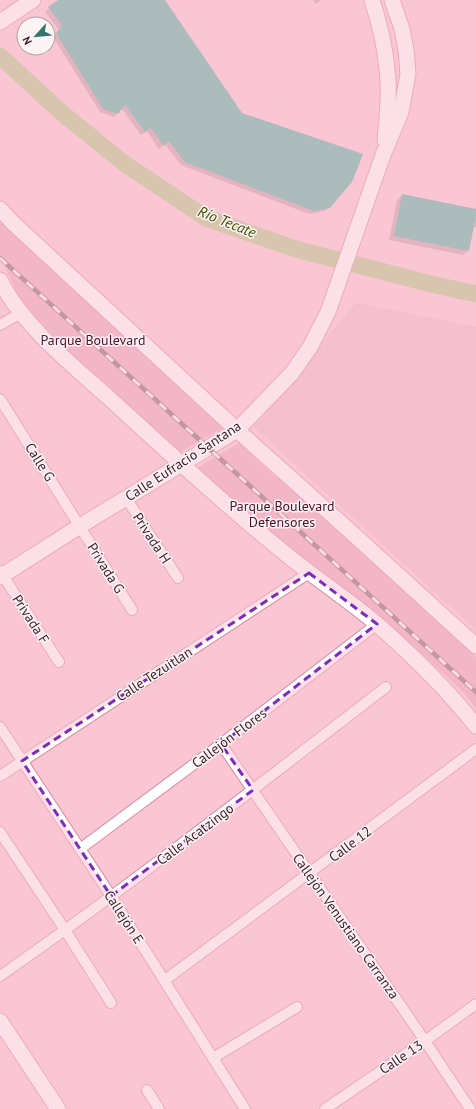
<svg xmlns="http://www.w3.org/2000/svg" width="476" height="1109" font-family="'PT Sans',sans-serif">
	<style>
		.built { fill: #efb7c5 }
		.green { fill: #eba2b7 }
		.shadow { fill: #0003 }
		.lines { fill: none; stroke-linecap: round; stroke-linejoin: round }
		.river { stroke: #b0c37f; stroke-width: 17 }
		.building { fill: #4fad9d }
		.street-casing { stroke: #da88a0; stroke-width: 12 }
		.secondary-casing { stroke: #da88a0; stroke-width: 17 }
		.street { stroke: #fff; stroke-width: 10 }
		.secondary { stroke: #fff; stroke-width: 15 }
		.rail-casing { stroke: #825b66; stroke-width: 4.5 }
		.rail { stroke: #fdf4f6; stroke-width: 3; stroke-dasharray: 9; stroke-linecap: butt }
		.marked { fill: none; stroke: #7b2cbf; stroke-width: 3; stroke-dasharray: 8 5; stroke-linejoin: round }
		.labels { text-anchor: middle; stroke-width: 3; stroke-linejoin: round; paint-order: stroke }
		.park-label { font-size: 14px; fill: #4f0e28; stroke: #fdf4f6 }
		.street-label { font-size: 14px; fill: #3c1c26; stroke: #fdf4f6 }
		.water-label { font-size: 15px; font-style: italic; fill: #425100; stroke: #fdf4f6 }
	</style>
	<rect width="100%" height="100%" fill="#fac6d3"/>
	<!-- built -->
	<polygon class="built" points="356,303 476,327 476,630 254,427 315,351"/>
	<!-- green -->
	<g class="green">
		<polygon points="0,218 224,427 181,452 75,358 20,301 0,255"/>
		<polygon points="239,443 273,475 282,479 476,657 476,709 464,693 415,647 358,601 301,566 195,469"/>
	</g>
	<!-- shadow -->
	<g class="shadow">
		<polygon points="60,0 163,0 241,113 329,207 325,211 309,214 181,165 165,144 159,149 147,131 141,135 121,108 114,117 100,112 53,37 59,30 45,12"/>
		<polygon points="313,0 321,0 316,4"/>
		<polygon points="402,195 476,210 476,227 473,227 468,250 463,255 389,240 397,200"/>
	</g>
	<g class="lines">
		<!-- river -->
		<polyline class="river" points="0,56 62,113 125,164 206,218 296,249 431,284 476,294"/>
	</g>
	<!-- building -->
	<g class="building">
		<polygon points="58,0 165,0 242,113 363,154 352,182 330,208 314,211 185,162 169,141 164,146 151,128 145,132 125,105 118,114 103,109 56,33 62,25 48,7"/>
		<polygon points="402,194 476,209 476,216 469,251 394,236"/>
	</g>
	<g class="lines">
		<defs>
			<g id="street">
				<polyline points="0,325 21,313"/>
				<polyline points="0,399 132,610"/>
				<polyline points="126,498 178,578"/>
				<polyline points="0,571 59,662"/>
				<polyline points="0,727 111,896 245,1109"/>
				<polyline points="221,744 425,1041 470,1109"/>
				<polyline points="0,776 309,573"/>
				<polyline points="0,832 65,930 111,1003"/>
				<polyline points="80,849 221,744 377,624"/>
				<path d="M 0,976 C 132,884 259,785 386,687"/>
				<polyline points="165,980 476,749"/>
				<polyline points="213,1058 297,1007"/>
				<polyline points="147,1090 159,1109"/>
				<polyline points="325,1109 425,1041 476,1004"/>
			</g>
			<g id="secondary">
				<path d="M 372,0 C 379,22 385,46 387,69 C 390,92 387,116 385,140"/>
				<polyline points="0,22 33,0"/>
				<polyline points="0,209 13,223 237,430 351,532 476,646"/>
				<path d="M 0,280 C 20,323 73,366 109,398 C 167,451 225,505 287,555 C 316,579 349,600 378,625 C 413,656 447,689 476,726"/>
				<polyline points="0,577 80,526 208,448 237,430 292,373 310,347 328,312 383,155 401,112 408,74 406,50 402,29 392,0"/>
				<polyline points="0,1021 58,1109"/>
			</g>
		</defs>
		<!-- street casing -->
		<use href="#street" class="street-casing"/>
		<!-- secondary casing -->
		<use href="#secondary" class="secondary-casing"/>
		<!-- street -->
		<use href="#street" class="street"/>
		<!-- secondary -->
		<use href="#secondary" class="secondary"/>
		<defs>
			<polyline id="rail" points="0,258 476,692"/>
		</defs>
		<!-- rail casing -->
		<use href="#rail" class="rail-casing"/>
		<!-- rail -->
		<use href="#rail" class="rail"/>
	</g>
	<!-- marked area -->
	<path d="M0 0H476V1109H0ZM 309,573 L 377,624 L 221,744 L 253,790 L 111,896 L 22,761 Z" fill="#fac6d3" fill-opacity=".55" fill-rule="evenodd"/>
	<path class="marked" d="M 309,573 L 377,624 L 221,744 L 253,790 L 111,896 L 22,761 Z"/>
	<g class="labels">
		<!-- park labels -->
		<g class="park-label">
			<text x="93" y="345">Parque Boulevard</text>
			<text x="282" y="511">Parque Boulevard<tspan x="282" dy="16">Defensores</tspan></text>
		</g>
		<!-- street labels -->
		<g class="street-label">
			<text transform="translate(183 461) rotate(-33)" y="5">Calle Eufracio Santana</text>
			<text transform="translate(40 462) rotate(58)" y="5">Calle G</text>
			<text transform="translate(152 538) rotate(57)" y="5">Privada H</text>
			<text transform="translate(106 568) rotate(58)" y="5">Privada G</text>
			<text transform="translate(31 619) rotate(57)" y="5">Privada F</text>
			<text transform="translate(154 674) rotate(-33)" y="5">Calle Tezuitlan</text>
			<text transform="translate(229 738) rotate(-37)" y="5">Callejón Flores</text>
			<text transform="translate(195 834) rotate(-37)" y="5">Calle Acatzingo</text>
			<text transform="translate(350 844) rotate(-37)" y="5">Calle 12</text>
			<text transform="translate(124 917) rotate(57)" y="5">Callejón E</text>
			<text transform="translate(346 926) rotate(55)" y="5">Callejón Venustiano Carranza</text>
			<text transform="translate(401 1057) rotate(-34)" y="5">Calle 13</text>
		</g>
		<!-- water labels -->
		<g class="water-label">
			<text transform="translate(227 222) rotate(22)" y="5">Río Tecate</text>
		</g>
	</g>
	<!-- north arrow -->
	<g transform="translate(36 36) rotate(243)"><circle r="19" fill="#fdf4f6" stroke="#b09ea3"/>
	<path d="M0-3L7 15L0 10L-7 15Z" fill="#30766a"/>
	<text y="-6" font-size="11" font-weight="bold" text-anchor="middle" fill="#3c1c26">N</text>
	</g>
</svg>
